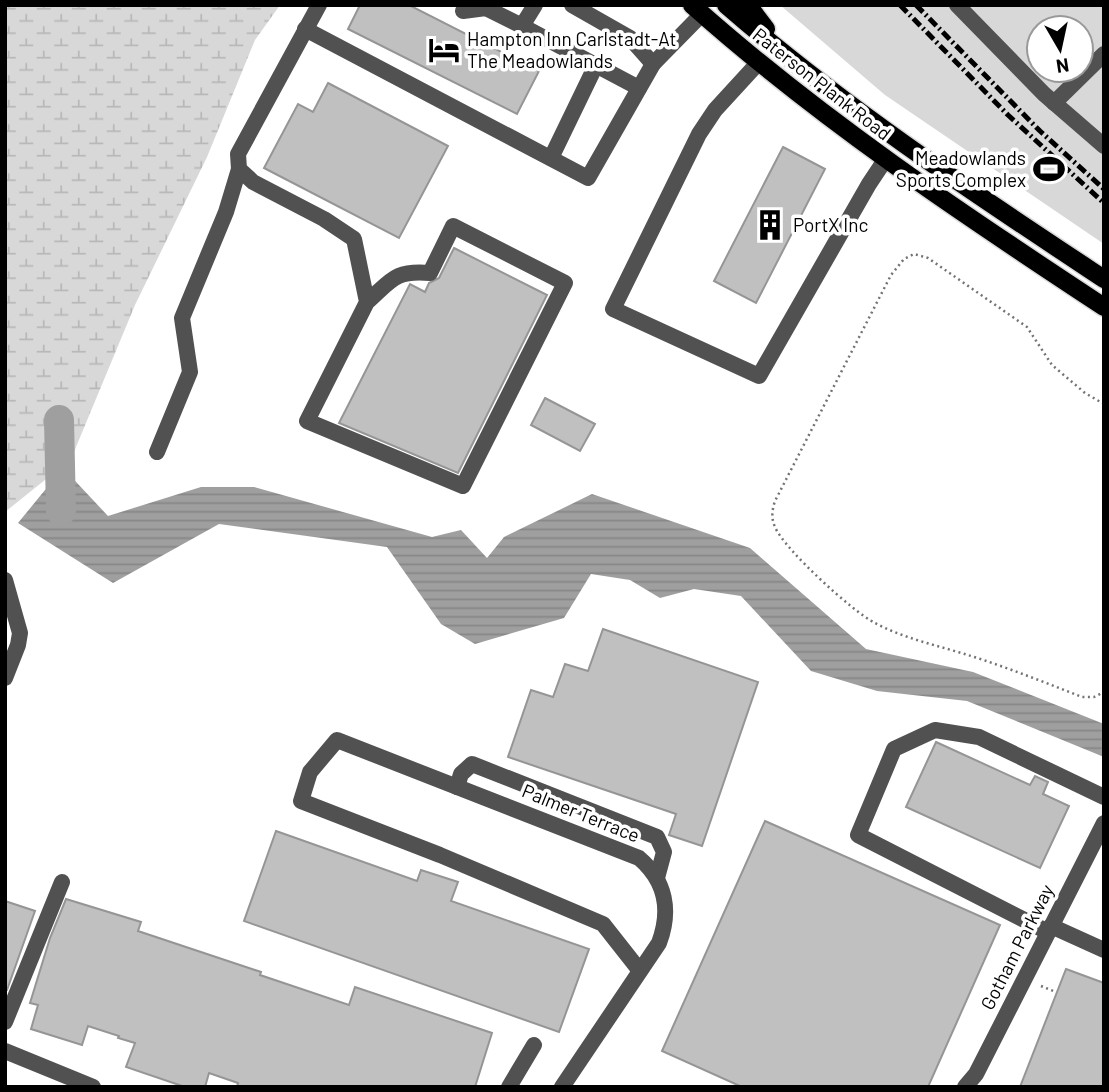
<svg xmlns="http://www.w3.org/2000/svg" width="1109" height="1092" font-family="Barlow,sans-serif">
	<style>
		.grass { fill: #d8d8d8; fill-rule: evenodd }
		.wetland { fill: url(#wetland-marsh) }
		.water { fill: url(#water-rules) }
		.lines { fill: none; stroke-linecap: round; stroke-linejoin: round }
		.river { stroke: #9f9f9f; stroke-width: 30 }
		.building { fill: #c0c0c0; stroke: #959595; stroke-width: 2 }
		.major-casing { stroke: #dbdbdb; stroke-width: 21 }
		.path { stroke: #737373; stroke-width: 2.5; stroke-dasharray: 2 3.5; stroke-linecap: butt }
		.minor { stroke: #515151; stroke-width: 16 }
		.major { stroke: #000; stroke-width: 18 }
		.rail { stroke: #000; stroke-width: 5; stroke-dasharray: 10 3.5 2 3.5; stroke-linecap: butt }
		.labels { text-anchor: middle; stroke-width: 7; stroke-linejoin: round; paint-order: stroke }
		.poi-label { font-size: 19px; fill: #000; stroke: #fff; text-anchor: start }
		.street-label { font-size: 19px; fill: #000; stroke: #fff }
	</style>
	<defs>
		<pattern id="wetland-marsh" width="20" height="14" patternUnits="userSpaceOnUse" patternTransform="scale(1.75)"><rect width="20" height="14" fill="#d8d8d8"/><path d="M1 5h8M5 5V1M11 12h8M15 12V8" fill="none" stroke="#b8b8b8"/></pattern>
		<pattern id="water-rules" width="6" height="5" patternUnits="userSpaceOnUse" patternTransform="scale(1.75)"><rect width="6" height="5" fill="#9f9f9f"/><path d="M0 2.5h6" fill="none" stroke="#878787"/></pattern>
	</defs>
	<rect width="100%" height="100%" fill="#fff"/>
	<!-- grass -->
	<path class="grass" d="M 780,5 L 1104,5 L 1104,244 L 885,95 ZM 1039,28 L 1081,28 L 1081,70 L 1039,70 Z"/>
	<!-- wetland -->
	<polygon class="wetland" points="5,5 280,5 255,40 207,157 135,305 71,459 5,512"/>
	<!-- water -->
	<polygon class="water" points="63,468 108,516 201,487 254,487 432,537 461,530 487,558 504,537 592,494 750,548 866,649 973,672 1104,724 1104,757 967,701 877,691 811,671 741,596 694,589 660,598 630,580 591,574 564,618 475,644 441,624 387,547 219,524 113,583 18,523"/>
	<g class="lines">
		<!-- river -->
		<polyline class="river" points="59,420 61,511"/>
	</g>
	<!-- building -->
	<g class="building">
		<polygon points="360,5 409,5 539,71 517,114 348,29"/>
		<polygon points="328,83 448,146 399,238 264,168 298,104 313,112"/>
		<polygon points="783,147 825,169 756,303 714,281"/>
		<polygon points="454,248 547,295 458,473 339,423 410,284 425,292 429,283 439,278"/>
		<polygon points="545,398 595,424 580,451 531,425"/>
		<polygon points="603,629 758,682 702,846 669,835 676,814 508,757 531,690 553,697 565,664 588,671"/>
		<polygon points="936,742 1030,785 1035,776 1048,782 1043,794 1069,806 1040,868 906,807"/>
		<polygon points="765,821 1000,925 928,1087 742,1087 662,1051"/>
		<polygon points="276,831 417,881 421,870 458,882 451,901 589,949 559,1032 244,921"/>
		<polygon points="66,899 141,922 138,931 261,972 260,975 349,1005 355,987 492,1033 475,1087 237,1087 238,1083 209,1073 205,1087 185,1087 126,1067 135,1043 118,1038 119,1036 88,1026 82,1045 31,1029 38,1005 30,1003 50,938"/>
		<polygon points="5,901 35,911 7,990 5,990"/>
		<polygon points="1066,969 1104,983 1104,1087 1020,1087"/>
	</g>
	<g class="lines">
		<defs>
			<g id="major">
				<path d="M 692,5 C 820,119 961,213 1104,307"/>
				<path d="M 726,5 C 844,108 974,193 1104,279"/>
				<polyline points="748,5 766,29"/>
			</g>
		</defs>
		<!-- major casing -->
		<use href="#major" class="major-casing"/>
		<!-- path -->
		<g class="path">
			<path d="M 1104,404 L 1085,393 L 1052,365 L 1027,327 L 928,258 L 914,254 L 904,259 L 891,275 L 775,501 C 772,510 771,518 775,527 C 784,549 853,612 875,623 C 905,639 940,646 971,656 C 1009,668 1046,683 1082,697 L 1094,697 L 1104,692"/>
			<polyline points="1041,986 1056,992"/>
		</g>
		<!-- minor -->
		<g class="minor">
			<path d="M 319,5 L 238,154 L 239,169 L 253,182 L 324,219 L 354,239 L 367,302 L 307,421 L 463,486 L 565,283 L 453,226 L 430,273 C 394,270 392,280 367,302"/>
			<polyline points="480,5 522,26 535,5"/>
			<polyline points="572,5 630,38 653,64"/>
			<polyline points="957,5 1044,94 1104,146"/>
			<polyline points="463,11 486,8"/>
			<polyline points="522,26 639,88"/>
			<polyline points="305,29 588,178 653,64 702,14"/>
			<polyline points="759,62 715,110 699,134 613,309 759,376 869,184 885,160"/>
			<polyline points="1054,103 1104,54"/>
			<polyline points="551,158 596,65"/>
			<polyline points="157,452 190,372 182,318 226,212 239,169"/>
			<polyline points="5,580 20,633 18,645 5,678"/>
			<polyline points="457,787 461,774 472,764 657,837 664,852 657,878"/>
			<polyline points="1051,926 1104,950"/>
			<polyline points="1048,932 858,835 894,749 935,730 979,737 1104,797"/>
			<polyline points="5,1022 62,882"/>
			<polyline points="5,1051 93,1087"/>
			<polyline points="509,1087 534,1045"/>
			<path d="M 562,1087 L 659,943 C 671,911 666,881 639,858 L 337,740 L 310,772 L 301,801 L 440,855 L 603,924 L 640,971"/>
			<polyline points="965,1087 976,1074 1104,823"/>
		</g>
		<!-- major -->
		<use href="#major" class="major"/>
		<!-- rail -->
		<g class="rail">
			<polyline points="900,5 1008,115 1104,203"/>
			<polyline points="916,5 1040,131 1104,189"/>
		</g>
	</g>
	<!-- icons -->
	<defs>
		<symbol id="hotel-bare" viewBox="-9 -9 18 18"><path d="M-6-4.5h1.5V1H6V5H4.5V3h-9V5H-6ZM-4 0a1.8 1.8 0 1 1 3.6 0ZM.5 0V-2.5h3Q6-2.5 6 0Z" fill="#000" stroke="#fff" stroke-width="2.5" paint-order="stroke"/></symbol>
		<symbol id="stadium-bare" viewBox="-9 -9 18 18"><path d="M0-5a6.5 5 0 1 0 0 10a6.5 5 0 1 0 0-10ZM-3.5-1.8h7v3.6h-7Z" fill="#000" stroke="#fff" stroke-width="2.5" paint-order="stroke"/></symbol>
		<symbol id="building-bare" viewBox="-9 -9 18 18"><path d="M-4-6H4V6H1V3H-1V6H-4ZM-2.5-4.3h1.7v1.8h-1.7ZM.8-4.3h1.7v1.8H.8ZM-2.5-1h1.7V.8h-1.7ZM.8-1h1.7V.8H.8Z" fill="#000" stroke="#fff" stroke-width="2.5" paint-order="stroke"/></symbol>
	</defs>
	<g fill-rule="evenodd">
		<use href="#hotel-bare" x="422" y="28" width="44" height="44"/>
		<use href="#stadium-bare" x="1027" y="147" width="44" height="44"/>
		<use href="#building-bare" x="748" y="203" width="44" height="44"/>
	</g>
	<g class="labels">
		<!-- poi labels -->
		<g class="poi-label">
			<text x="467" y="46">Hampton Inn Carlstadt-At<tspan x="467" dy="22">The Meadowlands</tspan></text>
			<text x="1026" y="165" text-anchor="end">Meadowlands<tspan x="1026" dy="22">Sports Complex</tspan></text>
			<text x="793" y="232">PortX Inc</text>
		</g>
		<!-- street labels -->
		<g class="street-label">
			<text transform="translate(822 84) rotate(38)" y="7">Paterson Plank Road</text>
			<text transform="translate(581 813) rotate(22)" y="7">Palmer Terrace</text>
			<text transform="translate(1017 947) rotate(-63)" y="7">Gotham Parkway</text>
		</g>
	</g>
	<!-- border -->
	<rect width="1109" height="1092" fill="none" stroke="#000000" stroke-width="14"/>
	<!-- north arrow -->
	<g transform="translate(1060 49) rotate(171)"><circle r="33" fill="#ffffff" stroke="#999999" stroke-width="2"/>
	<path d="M0-5L12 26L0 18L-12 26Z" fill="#000000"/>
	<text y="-10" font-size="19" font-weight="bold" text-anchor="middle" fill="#000000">N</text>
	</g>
</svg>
